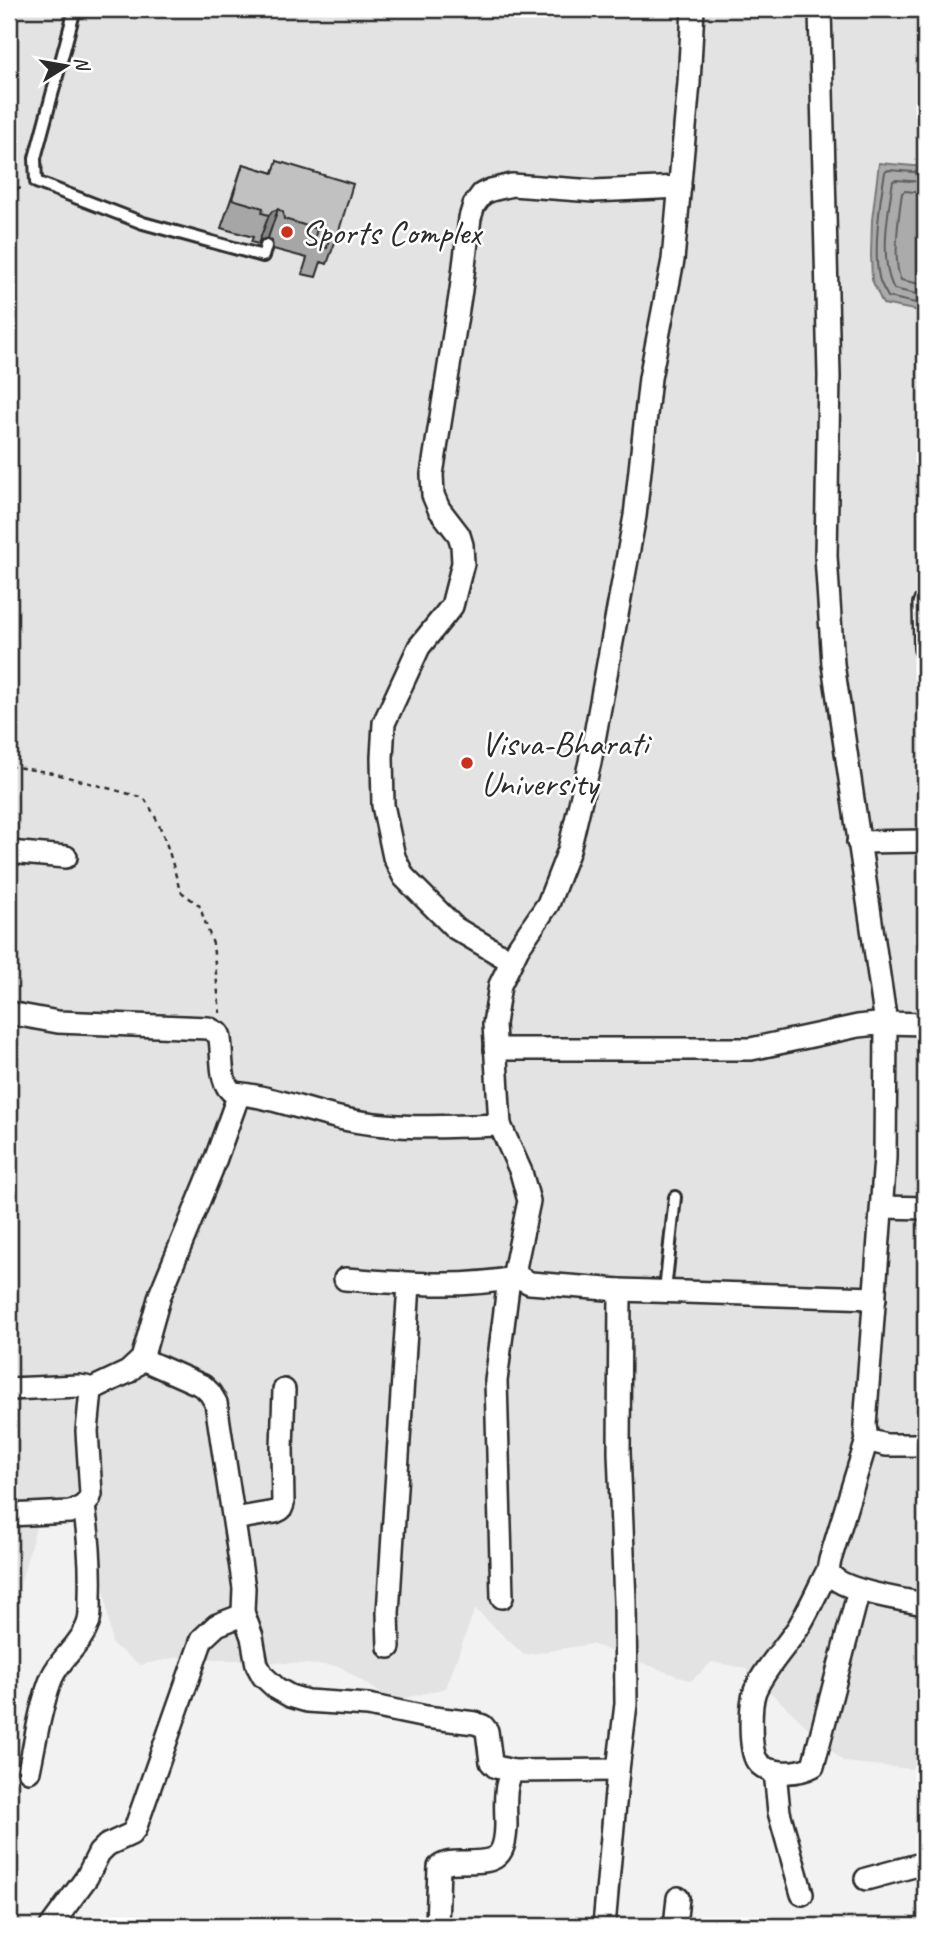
<svg xmlns="http://www.w3.org/2000/svg" width="934" height="1935" font-family="Caveat,sans-serif">
	<style>
		.built { fill: #e3e3e3 }
		.water { fill: #ababab; stroke: #787878; stroke-width: 2 }
		.lines { fill: none; stroke-linecap: round; stroke-linejoin: round }
		.shore { stroke: #5e5e5e; stroke-width: 2 }
		.service-casing { stroke: #2b2b2b; stroke-width: 16 }
		.minor-casing { stroke: #2b2b2b; stroke-width: 26 }
		.path { stroke: #2b2b2b; stroke-width: 2.5; stroke-dasharray: 5 5; stroke-linecap: butt }
		.service { stroke: #fff; stroke-width: 10 }
		.minor { stroke: #fff; stroke-width: 21 }
		.wall { fill: #a6a6a6; stroke: #2b2b2b; stroke-width: 2 }
		.shaded-wall { fill: #878787; stroke: #2b2b2b; stroke-width: 2 }
		.building { fill: #c1c1c1; stroke: #2b2b2b; stroke-width: 2 }
		.poi-dot { fill: #c8321e; stroke: #fff; stroke-width: 2.5 }
		.labels { text-anchor: middle; stroke-width: 5; stroke-linejoin: round; paint-order: stroke }
		.poi-label { font-size: 35px; fill: #2b2b2b; stroke: #fff; text-anchor: start }
	</style>
	<rect width="100%" height="100%" fill="#f2f2f2"/>
	<filter id="ink" filterUnits="userSpaceOnUse"><feTurbulence type="fractalNoise" baseFrequency=".0143" numOctaves="2"/><feDisplacementMap in="SourceGraphic" scale="14" xChannelSelector="R" yChannelSelector="G"/><feConvolveMatrix kernelMatrix="1 2 1 2 8 2 1 2 1" color-interpolation-filters="sRGB"/></filter>
	<g filter="url(#ink)">
		<!-- built -->
		<polygon class="built" points="9,9 925,9 925,1762 911,1769 844,1762 745,1668 712,1662 691,1681 591,1644 524,1655 475,1609 446,1688 393,1701 339,1666 178,1657 140,1665 112,1644 97,1537 66,1517 37,1523 9,1626"/>
		<!-- water -->
		<polygon class="water" points="879,163 925,167 925,312 883,304 872,280 871,255 872,220"/>
		<g class="lines">
			<!-- shore -->
			<g class="shore">
				<path d="M 925,173 L 889,170 L 885,172 C 880,199 873,251 879,277 C 880,284 885,291 888,297 L 925,305"/>
				<path d="M 925,182 L 896,180 L 893,181 C 888,212 879,261 894,289 L 925,296"/>
				<path d="M 925,193 L 905,191 L 902,193 C 899,213 892,262 901,280 L 925,285"/>
			</g>
			<defs>
				<g id="service">
					<polyline points="75,9 35,158 36,182 143,223 263,256 266,246"/>
					<polyline points="665,1291 675,1197"/>
				</g>
				<g id="minor">
					<polyline points="820,9 829,376 826,556 833,664 886,1023 925,1024"/>
					<polyline points="924,604 925,648"/>
					<polyline points="858,842 925,841"/>
					<polyline points="9,852 66,857"/>
					<polyline points="511,961 455,928 404,877 394,857 383,805 382,757 384,723 419,647 452,606 463,563 462,545 459,535 439,509 433,495 432,474 461,290 470,218 474,205 482,194 491,190 512,185 594,191 680,187"/>
					<path d="M 9,1013 L 58,1022 L 208,1028 L 219,1034 C 224,1051 217,1084 234,1093 C 269,1096 304,1110 339,1118 C 391,1130 447,1127 500,1125 L 494,1024 L 500,985 L 518,948 L 548,904 L 569,850 L 590,762 L 635,516 L 650,378 L 673,260 L 689,83 L 693,9"/>
					<polyline points="495,1049 751,1049 858,1026 886,1023 885,1158 865,1425 867,1440 886,1445 925,1445"/>
					<polyline points="500,1125 521,1172 529,1201 515,1268 518,1277 530,1283 620,1290 619,1452 625,1602 626,1704 618,1770 604,1926"/>
					<polyline points="883,1207 925,1208"/>
					<path d="M 345,1279 C 403,1283 461,1289 518,1277"/>
					<polyline points="620,1290 875,1298"/>
					<polyline points="142,1359 203,1386 210,1393 216,1403 244,1588 243,1612 252,1637 257,1665 263,1676 276,1688 290,1696 307,1701 368,1705 426,1717 475,1723 483,1726 487,1731 491,1762 496,1767 513,1771"/>
					<polyline points="9,1389 79,1386 86,1387 91,1391"/>
					<path d="M 867,1440 L 830,1560 C 829,1565 827,1570 831,1575 C 843,1591 904,1600 925,1604"/>
					<path d="M 9,1515 L 70,1512 C 81,1508 88,1505 91,1494 L 87,1431 L 91,1391 L 96,1387 L 128,1372 L 142,1359 L 160,1295 L 212,1169 L 239,1094"/>
					<polyline points="234,1519 275,1512 281,1509 283,1504 282,1448 284,1390"/>
					<path d="M 828,1570 C 818,1589 809,1610 798,1628 C 784,1649 765,1668 755,1691 C 750,1704 749,1749 757,1761 C 767,1776 799,1774 813,1766 L 859,1590"/>
					<polyline points="502,1597 496,1381 509,1279"/>
					<polyline points="389,1647 388,1613 409,1284"/>
					<path d="M 29,1771 C 35,1743 41,1703 52,1677 C 61,1657 81,1645 88,1624 C 91,1616 90,1606 90,1597 C 91,1567 89,1537 84,1507"/>
					<polyline points="775,1771 779,1812 802,1894"/>
					<polyline points="866,1879 925,1863"/>
					<polyline points="51,1926 87,1877 99,1853 107,1845 131,1834 135,1829 202,1639 217,1625 240,1616 243,1612"/>
					<path d="M 437,1926 L 439,1867 C 446,1862 452,1862 460,1862 C 493,1862 505,1862 506,1825 C 506,1808 503,1785 513,1771 L 618,1770"/>
					<polyline points="675,1926 678,1898"/>
				</g>
			</defs>
			<!-- service casing -->
			<use href="#service" class="service-casing"/>
			<!-- minor casing -->
			<use href="#minor" class="minor-casing"/>
			<!-- path -->
			<g class="path">
				<polyline points="9,197 16,190 23,187"/>
				<path d="M 9,766 L 53,773 L 144,798 C 164,827 171,858 180,891 L 199,905 L 213,944 L 220,1013"/>
			</g>
			<!-- service -->
			<use href="#service" class="service"/>
			<!-- minor -->
			<use href="#minor" class="minor"/>
		</g>
		<!-- wall -->
		<polygon class="wall" points="277,161 338,234 327,264 321,262 316,277 302,274 307,258 273,249 272,241 268,238 261,240 258,244 251,242 253,237 221,228 243,164 273,173"/>
		<!-- shaded-wall -->
		<polygon class="shaded-wall" points="278,209 268,238 261,240 258,244 269,215 272,211"/>
		<!-- building -->
		<polygon class="building" points="277,161 353,184 338,234 330,233 327,248 313,245 317,229 284,219 283,212 278,209 272,211 269,215 262,213 263,208 232,199 243,164 273,173"/>
	</g>
	<!-- markers -->
	<g class="poi-dot">
		<circle cx="287" cy="232" r="7"/>
		<circle cx="467" cy="763" r="7"/>
	</g>
	<g class="labels">
		<!-- poi labels -->
		<g class="poi-label">
			<text x="301" y="244">Sports Complex</text>
			<text x="481" y="755">Visva-Bharati<tspan x="481" dy="40">University</tspan></text>
		</g>
	</g>
	<!-- margin -->
	<rect width="934" height="1935" fill="none" stroke="#fff" stroke-width="35"/>
	<rect x="18" y="18" width="899" height="1900" fill="none" stroke="#2b2b2b" stroke-width="2.5" filter="url(#ink)"/>
	<!-- north arrow -->
	<g transform="translate(66 66) rotate(79)" stroke="#ffffff" stroke-width="5" paint-order="stroke">
	<path d="M0-5L12 26L0 18L-12 26Z" fill="#2b2b2b"/>
	<text y="-10" font-size="19" font-weight="bold" text-anchor="middle" fill="#2b2b2b">N</text>
	</g>
</svg>
